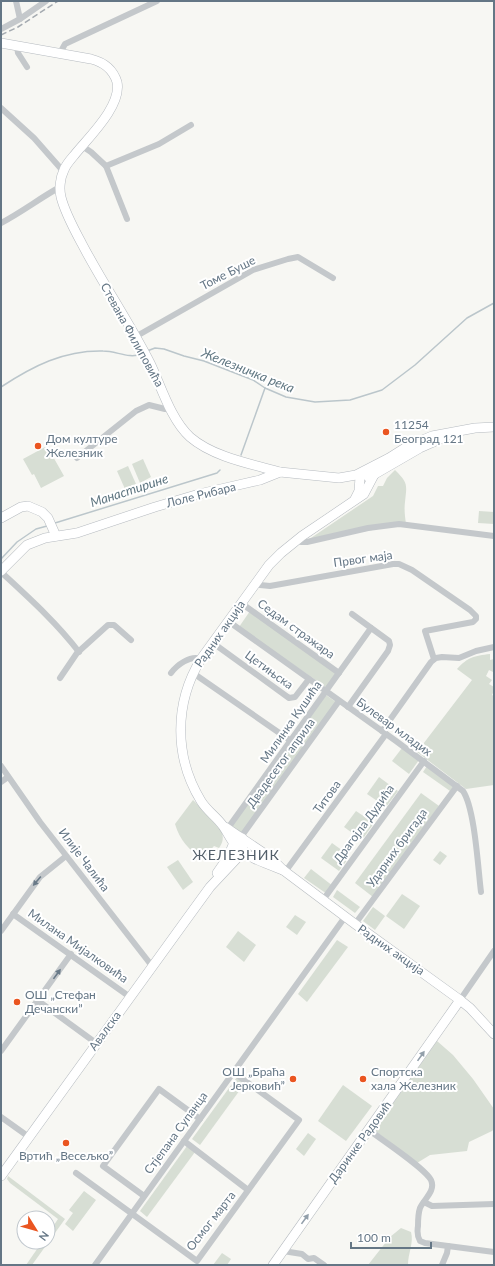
<svg xmlns="http://www.w3.org/2000/svg" width="495" height="1266" font-family="Lato,sans-serif">
	<style>
		.green { fill: #d7ded4 }
		.lines { fill: none; stroke-linecap: round; stroke-linejoin: round }
		.stream { stroke: #bbc6cb; stroke-width: 1.5 }
		.secondary-casing { stroke: #b6bbc0; stroke-width: 10 }
		.street { stroke: #c4c8cb; stroke-width: 6 }
		.secondary { stroke: #fff; stroke-width: 9 }
		.rail { stroke: #a4aab0; stroke-width: 1.5; stroke-dasharray: 6 3; stroke-linecap: butt }
		.oneway { fill: #697a88 }
		.oneway2 { fill: #929faa }
		.poi-dot { fill: #ea5520; stroke: #fff; stroke-width: 1.5 }
		.labels { text-anchor: middle; stroke-width: 4; stroke-linejoin: round; paint-order: stroke }
		.street-label { font-size: 12px; fill: #647685; stroke: #fff }
		.poi-label { font-size: 12px; fill: #647685; stroke: #fff; text-anchor: start }
		.water-label { font-size: 13px; font-style: italic; fill: #607782; stroke: #fff }
		.quarter-label { font-size: 14px; letter-spacing: 1px; fill: #535f6a; stroke: #fff }
	</style>
	<rect width="100%" height="100%" fill="#f7f7f3"/>
	<!-- green -->
	<g class="green">
		<polygon points="47,446 64,476 41,488 34,474 32,475 23,459"/>
		<polygon points="143,459 151,477 140,483 132,464"/>
		<polygon points="128,466 136,484 125,489 117,471"/>
		<path d="M 395,470 C 408,483 407,484 405,502 C 404,509 405,517 406,524 L 305,542 L 373,496 L 378,486 L 383,486 L 387,478 Z"/>
		<polygon points="479,511 494,512 494,524 478,523"/>
		<polygon points="250,611 337,673 327,688 239,627"/>
		<path d="M 490,654 L 490,660 L 494,659 L 494,670 L 493,672 L 489,670 L 486,676 L 492,680 L 489,684 L 494,687 L 494,691 L 492,695 L 494,696 L 494,785 L 466,789 L 417,752 L 472,680 L 457,669 C 468,657 474,656 490,654 Z"/>
		<polygon points="326,695 336,702 242,833 232,826"/>
		<polygon points="402,748 419,760 409,774 392,761"/>
		<polygon points="427,766 454,786 450,791 423,772"/>
		<polygon points="379,777 398,791 386,807 367,794"/>
		<polygon points="421,793 439,806 373,897 355,883"/>
		<path d="M 193,800 C 199,806 219,826 222,833 C 224,839 222,844 219,848 L 214,846 L 202,860 C 189,849 180,841 175,824 Z"/>
		<polygon points="356,811 374,823 362,840 344,827"/>
		<polygon points="332,843 350,856 339,871 321,858"/>
		<polygon points="440,851 447,856 440,865 433,860"/>
		<polygon points="178,860 193,882 183,890 167,867"/>
		<polygon points="311,869 333,886 327,894 304,878"/>
		<polygon points="337,890 360,907 355,913 333,897"/>
		<polygon points="402,894 420,906 404,929 386,916"/>
		<polygon points="373,907 385,916 375,930 363,921"/>
		<polygon points="295,915 306,922 297,935 286,927"/>
		<polygon points="238,931 256,945 244,962 226,947"/>
		<polygon points="337,940 348,947 307,1002 298,994"/>
		<polygon points="437,1041 453,1055 473,1079 494,1109 494,1129 492,1131 469,1142 467,1151 430,1155 417,1163 374,1130"/>
		<polygon points="237,1077 245,1083 200,1145 192,1139"/>
		<polygon points="343,1085 372,1106 346,1141 318,1121"/>
		<polygon points="308,1133 316,1139 304,1156 296,1149"/>
		<polygon points="187,1146 195,1152 147,1217 140,1211"/>
		<polygon points="8,1176 65,1219 32,1265 26,1265 42,1242 48,1242 48,1234 58,1219 10,1183 7,1179"/>
		<polygon points="84,1191 96,1200 73,1231 65,1224 73,1213 69,1210"/>
		<path d="M 401,1228 L 411,1232 C 414,1243 408,1253 408,1265 L 368,1265 L 390,1237 Z"/>
		<polygon points="222,1253 231,1259 227,1265 213,1265"/>
	</g>
	<g class="lines">
		<!-- stream -->
		<g class="stream">
			<polyline points="147,351 155,348 164,349 184,356 204,361 253,380 265,388 286,397 315,402 350,400 382,390 415,365 467,318 494,303"/>
			<path d="M 1,387 C 33,366 64,350 103,351 C 117,351 128,359 142,354"/>
			<polyline points="241,455 265,388"/>
			<polyline points="55,523 217,473 220,470"/>
			<polyline points="1,559 17,542 36,529 47,526"/>
		</g>
		<defs>
			<g id="secondary">
				<path d="M 1,43 L 91,59 C 103,62 113,69 117,82 C 122,105 90,136 76,153 C 72,158 66,164 64,170 C 60,178 59,189 61,197 C 65,213 74,229 82,244 C 103,284 129,322 150,363 C 161,386 171,420 190,437 C 213,457 251,464 280,472"/>
				<polyline points="368,477 375,474 420,448 445,437"/>
				<polyline points="355,499 359,491 360,477 362,473"/>
				<polyline points="1,518 21,507 28,506 42,512 48,518 56,536"/>
				<polyline points="1,571 27,545 45,538 77,533 155,507 199,494 260,480 280,472 339,478 356,475 389,458 408,446 432,436 475,428 494,427"/>
				<polyline points="225,827 265,854 275,862 283,870 355,924 460,1000 470,1008 494,1034"/>
				<path d="M 283,870 C 270,865 246,857 237,847 C 231,841 228,833 223,826 C 217,817 207,811 201,801 C 174,757 174,703 201,659 L 269,565 L 281,553 L 302,536 L 364,494 L 374,475"/>
				<polyline points="217,873 228,857 233,845 237,840"/>
				<polyline points="1,1176 186,920 210,887 240,855 243,848 242,838"/>
				<polyline points="273,1265 460,1000"/>
			</g>
		</defs>
		<!-- secondary casing -->
		<use href="#secondary" class="secondary-casing"/>
		<!-- street -->
		<g class="street">
			<polyline points="16,1 20,19"/>
			<polyline points="1,29 20,19 46,1"/>
			<polyline points="17,46 18,53 27,67"/>
			<polyline points="60,53 65,44 157,1"/>
			<polyline points="1,108 34,138 63,171"/>
			<polyline points="82,146 91,152 106,166 127,219"/>
			<polyline points="106,166 159,144 191,125"/>
			<path d="M 1,223 C 22,212 40,198 60,187"/>
			<polyline points="135,337 253,270 288,259 298,257 333,278"/>
			<polyline points="77,458 136,411 149,405 165,409 171,408"/>
			<polyline points="298,539 301,542 307,542 368,528 399,524 494,536"/>
			<path d="M 1,572 C 28,597 56,622 79,652"/>
			<polyline points="256,583 260,585 270,586 393,564 399,564 412,570 470,610 476,616 476,619 473,622 425,631 434,659"/>
			<polyline points="241,603 339,673"/>
			<path d="M 228,621 L 396,741 L 463,791 C 475,809 478,869 481,892"/>
			<polyline points="213,643 289,698 295,697 309,679"/>
			<path d="M 171,673 C 177,665 190,655 201,659"/>
			<polyline points="193,673 291,741"/>
			<polyline points="60,678 77,653 108,625 114,625 131,640"/>
			<polyline points="348,707 388,651 390,645 389,641 352,614"/>
			<polyline points="382,731 431,662 436,658 442,657 459,658 476,651 494,647"/>
			<polyline points="1,766 40,822 152,966"/>
			<polyline points="1,782 8,777"/>
			<polyline points="228,828 371,628"/>
			<polyline points="241,837 339,701"/>
			<polyline points="285,872 386,734"/>
			<polyline points="323,900 424,761"/>
			<polyline points="13,914 130,997"/>
			<polyline points="355,924 457,786"/>
			<polyline points="1,931 40,877 66,856"/>
			<polyline points="37,1000 96,1043"/>
			<polyline points="460,1000 494,951"/>
			<polyline points="1,1051 71,954"/>
			<polyline points="1,1117 29,1137"/>
			<path d="M 369,1130 C 382,1140 425,1168 431,1180 C 436,1191 424,1199 420,1208 C 418,1214 418,1220 418,1226 C 417,1232 417,1236 420,1241 L 425,1243 L 494,1252"/>
			<polyline points="184,1141 248,1190"/>
			<polyline points="76,1173 197,1261 299,1120 233,1072"/>
			<polyline points="144,1196 103,1166 159,1089 200,1119"/>
			<polyline points="424,1202 432,1206 494,1204"/>
			<polyline points="283,1251 302,1254 308,1259 314,1258 324,1265"/>
			<polyline points="95,1265 345,917"/>
			<polyline points="442,1265 447,1253 448,1246"/>
		</g>
		<!-- secondary -->
		<use href="#secondary" class="secondary"/>
		<!-- rail -->
		<polyline class="rail" points="1,35 18,27 58,1"/>
	</g>
	<!-- one-way arrows -->
	<defs><path id="oneway-solid" d="M-6-.8H1V-3.2L6.5 0L1 3.2V.8H-6Z"/></defs>
	<g class="oneway">
		<use href="#oneway-solid" transform="translate(37 881) rotate(130)"/>
		<use href="#oneway-solid" transform="translate(57 974) rotate(-54)"/>
	</g>
	<g class="oneway2">
		<use href="#oneway-solid" transform="translate(421 1056) rotate(-55)"/>
		<use href="#oneway-solid" transform="translate(305 1219) rotate(-54)"/>
	</g>
	<!-- markers -->
	<g class="poi-dot">
		<circle cx="386" cy="432" r="4"/>
		<circle cx="38" cy="446" r="4"/>
		<circle cx="17" cy="1002" r="4"/>
		<circle cx="293" cy="1079" r="4"/>
		<circle cx="363" cy="1079" r="4"/>
		<circle cx="66" cy="1143" r="4"/>
	</g>
	<g class="labels">
		<!-- street labels -->
		<g class="street-label">
			<text transform="translate(228 273) rotate(-27)" y="4">Томе Буше</text>
			<text transform="translate(132 335) rotate(61)" y="4">Стевана Филиповића</text>
			<text transform="translate(201 495) rotate(-14)" y="4">Лоле Рибара</text>
			<text transform="translate(363 559) rotate(-8)" y="4">Првог маја</text>
			<text transform="translate(296 629) rotate(36)" y="4">Седам стражара</text>
			<text transform="translate(220 634) rotate(-55)" y="4">Радних акција</text>
			<text transform="translate(269 670) rotate(36)" y="4">Цетињска</text>
			<text transform="translate(291 722) rotate(-55)" y="4">Милинка Кушића</text>
			<text transform="translate(394 727) rotate(36)" y="4">Булевар младих</text>
			<text transform="translate(281 763) rotate(-54)" y="4">Двадесетог априла</text>
			<text transform="translate(327 797) rotate(-54)" y="4">Титова</text>
			<text transform="translate(364 824) rotate(-54)" y="4">Драгојла Дудића</text>
			<text transform="translate(397 848) rotate(-54)" y="4">Ударних бригада</text>
			<text transform="translate(84 860) rotate(53)" y="4">Илије Чалића</text>
			<text transform="translate(78 946) rotate(35)" y="4">Милана Мијалковића</text>
			<text transform="translate(391 950) rotate(35)" y="4">Радних акција</text>
			<text transform="translate(105 1031) rotate(-54)" y="4">Авалска</text>
			<text transform="translate(176 1133) rotate(-54)" y="4">Стјепана Супанца</text>
			<text transform="translate(360 1142) rotate(-54)" y="4">Даринке Радовић</text>
			<text transform="translate(211 1221) rotate(-52)" y="4">Осмог марта</text>
		</g>
		<!-- poi labels -->
		<g class="poi-label">
			<text x="394" y="429">11254<tspan x="394" dy="14">Београд 121</tspan></text>
			<text x="46" y="443">Дом културе<tspan x="46" dy="14">Железник</tspan></text>
			<text x="25" y="999">ОШ „Стефан<tspan x="25" dy="14">Дечански”</tspan></text>
			<text x="285" y="1076" text-anchor="end">ОШ „Браћа<tspan x="285" dy="14">Јерковић”</tspan></text>
			<text x="371" y="1076">Спортска<tspan x="371" dy="14">хала Железник</tspan></text>
			<text x="66" y="1160" text-anchor="middle">Вртић „Весељко”</text>
		</g>
		<!-- water labels -->
		<g class="water-label">
			<text transform="translate(248 370) rotate(22)" y="5">Железничка река</text>
			<text transform="translate(129 490) rotate(-18)" y="5">Манастирине</text>
		</g>
		<!-- quarter labels -->
		<g class="quarter-label">
			<text x="236" y="860">ЖЕЛЕЗНИК</text>
		</g>
	</g>
	<!-- border -->
	<rect width="495" height="1266" fill="none" stroke="#647685" stroke-width="4"/>
	<!-- north arrow -->
	<g transform="translate(36 1230) rotate(127)"><circle r="19" fill="#ffffff" stroke="#c1c8ce"/>
	<path d="M0-3L7 15L0 10L-7 15Z" fill="#ea5520"/>
	<text y="-6" font-size="11" font-weight="bold" text-anchor="middle" fill="#647685">N</text>
	</g>
	<!-- scale -->
	<path d="M351 1242v6h80v-6" fill="none" stroke="#647685" stroke-width="2"/>
	<text x="357" y="1242" font-size="12" fill="#647685" stroke="#ffffff" stroke-width="3" paint-order="stroke">100 m</text>
</svg>
